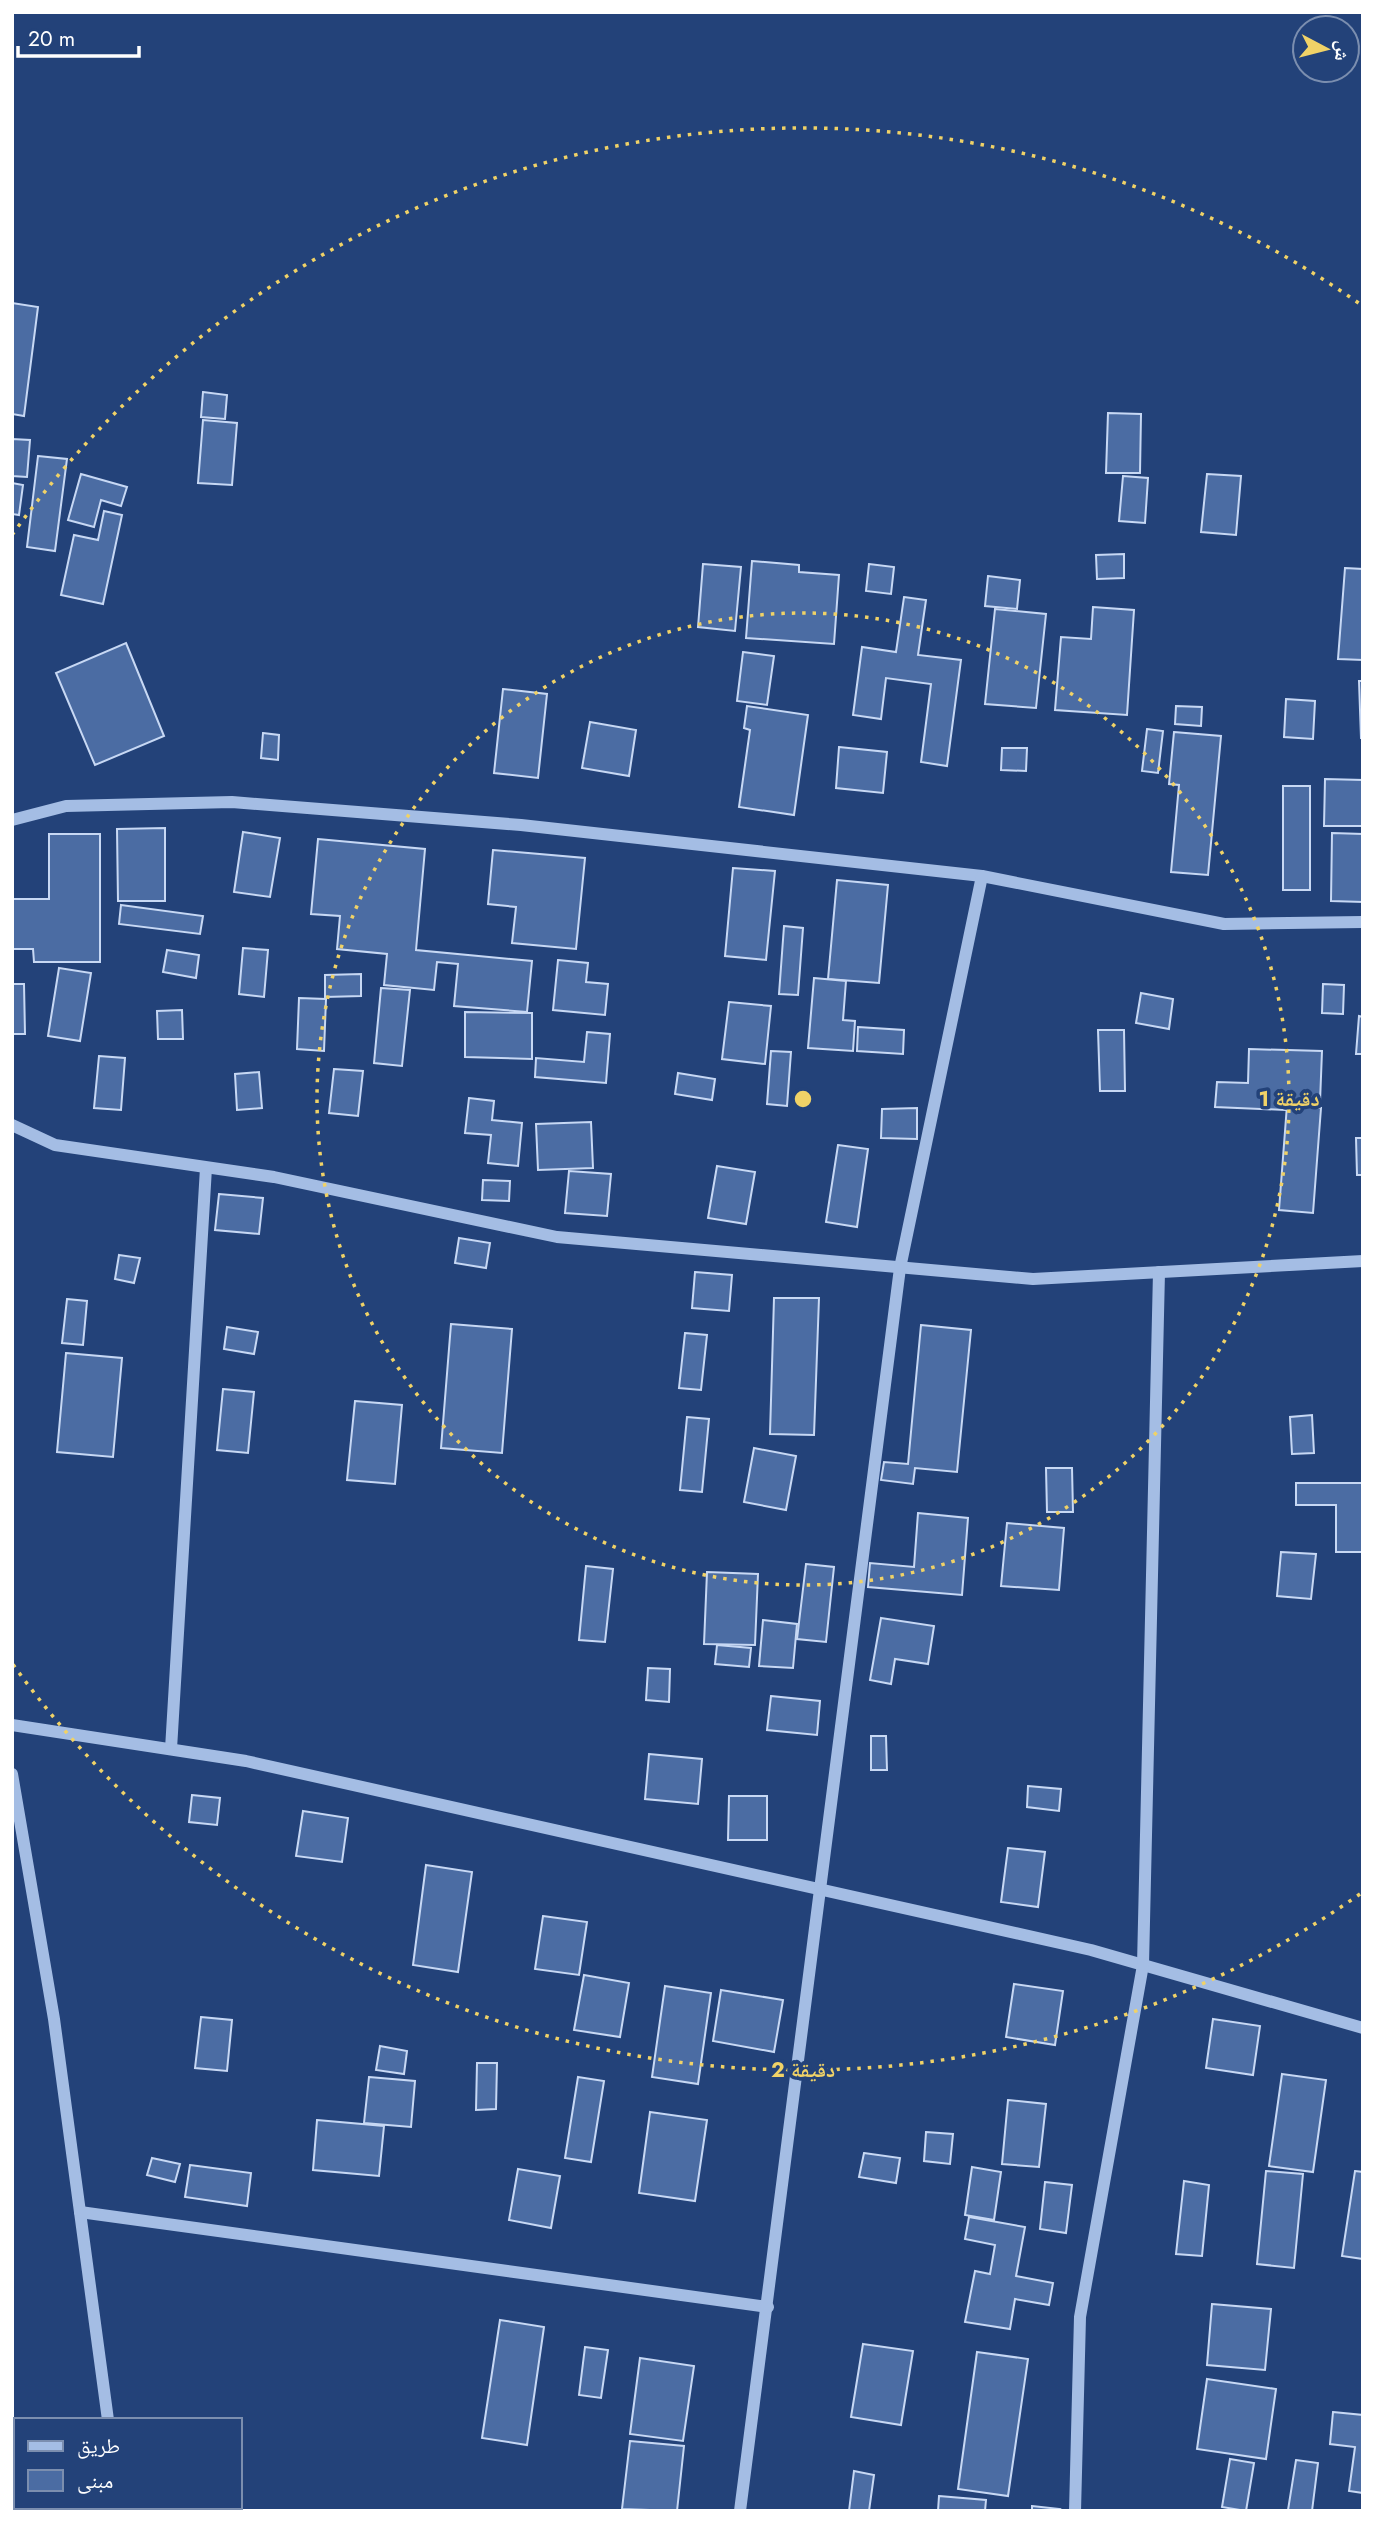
<svg xmlns="http://www.w3.org/2000/svg" width="1375" height="2523" font-family="Jost,'Noto Naskh Arabic',sans-serif">
	<style>
		.building { fill: #4b6ca3; stroke: #c7d8f4; stroke-width: 2 }
		.lines { fill: none; stroke-linecap: round; stroke-linejoin: round }
		.minor { stroke: #a4bde4; stroke-width: 12 }
		.ring { fill: none; stroke: #f0d267; stroke-width: 3.5; stroke-dasharray: 3.5 7 }
		.centre { fill: #f0d267; stroke: #234279; stroke-width: 3.5 }
		.ring-label { font-size: 21px; text-anchor: middle; font-weight: bold; fill: #f0d267; stroke: #234279; stroke-width: 7; stroke-linejoin: round; paint-order: stroke }
	</style>
	<rect width="100%" height="100%" fill="#234279"/>
	<!-- building -->
	<g class="building">
		<polygon points="12,303 38,307 24,416 12,414"/>
		<polygon points="203,392 227,395 225,419 201,417"/>
		<polygon points="1108,413 1141,414 1140,473 1106,473"/>
		<polygon points="203,420 237,423 232,485 198,483"/>
		<polygon points="12,439 30,440 27,477 12,476"/>
		<polygon points="38,456 67,459 55,551 27,547"/>
		<polygon points="81,474 127,487 121,506 101,500 94,527 68,520"/>
		<polygon points="1207,474 1241,476 1236,535 1201,532"/>
		<polygon points="1123,476 1148,478 1145,523 1119,521"/>
		<polygon points="12,483 23,485 19,515 12,514"/>
		<polygon points="104,511 122,515 103,604 61,595 74,535 98,540"/>
		<polygon points="1124,554 1124,578 1097,579 1096,555"/>
		<polygon points="752,561 799,565 799,572 839,575 834,644 746,638"/>
		<polygon points="703,564 741,567 735,631 698,627"/>
		<polygon points="869,564 894,567 891,594 866,591"/>
		<polygon points="1345,568 1363,569 1363,660 1338,659"/>
		<polygon points="988,576 1020,580 1017,609 985,606"/>
		<polygon points="904,597 926,600 918,655 961,660 947,766 921,762 931,684 886,678 881,719 853,715 862,647 896,652"/>
		<polygon points="1093,607 1134,610 1127,715 1055,710 1061,637 1091,639"/>
		<polygon points="995,609 1046,614 1036,708 985,704"/>
		<polygon points="126,643 164,736 95,765 56,673"/>
		<polygon points="743,652 774,656 767,705 737,701"/>
		<polygon points="1359,681 1363,681 1363,738 1361,738"/>
		<polygon points="503,689 547,694 538,778 494,773"/>
		<polygon points="1286,699 1315,701 1313,739 1284,737"/>
		<polygon points="747,706 808,715 794,815 739,807 750,730 744,728"/>
		<polygon points="1176,706 1202,707 1201,726 1175,724"/>
		<polygon points="590,722 636,730 629,776 582,768"/>
		<polygon points="1147,729 1163,731 1158,773 1142,771"/>
		<polygon points="1174,732 1221,736 1208,875 1171,872 1179,785 1169,784"/>
		<polygon points="263,733 279,735 278,760 261,758"/>
		<polygon points="839,747 887,752 883,793 836,788"/>
		<polygon points="1002,748 1027,748 1026,771 1001,770"/>
		<polygon points="1325,779 1363,780 1363,826 1324,826"/>
		<rect x="1283" y="786" width="27" height="104"/>
		<polygon points="165,828 165,901 118,901 117,829"/>
		<polygon points="243,832 280,838 270,897 234,892"/>
		<polygon points="1332,833 1363,834 1363,902 1331,901"/>
		<polygon points="49,834 100,834 100,962 34,962 33,949 12,949 12,899 49,899"/>
		<polygon points="318,839 425,849 416,950 532,961 527,1012 454,1006 458,964 437,962 434,990 384,985 387,954 337,949 340,916 311,914"/>
		<polygon points="493,850 585,858 576,949 512,943 516,907 488,904"/>
		<polygon points="733,868 775,871 766,960 725,956"/>
		<polygon points="837,880 888,885 879,983 828,979"/>
		<polygon points="121,905 203,916 200,934 119,924"/>
		<polygon points="784,926 803,928 798,995 779,994"/>
		<polygon points="243,948 268,950 264,997 239,994"/>
		<polygon points="167,950 199,955 196,978 163,972"/>
		<polygon points="558,960 588,963 586,982 608,984 605,1015 553,1010"/>
		<polygon points="59,968 91,973 80,1041 48,1036"/>
		<polygon points="361,974 361,996 325,997 325,975"/>
		<polygon points="814,978 846,981 843,1020 855,1021 853,1051 808,1048"/>
		<polygon points="12,984 24,984 25,1034 12,1034"/>
		<polygon points="1323,984 1344,985 1343,1014 1322,1013"/>
		<polygon points="381,988 410,990 402,1066 374,1063"/>
		<polygon points="1141,993 1173,999 1169,1029 1136,1023"/>
		<polygon points="299,998 326,999 324,1051 297,1049"/>
		<polygon points="729,1002 771,1006 765,1064 722,1059"/>
		<polygon points="182,1010 183,1039 158,1039 157,1011"/>
		<polygon points="465,1012 532,1013 532,1059 465,1057"/>
		<polygon points="1359,1016 1363,1017 1363,1054 1356,1054"/>
		<polygon points="858,1027 904,1030 903,1054 857,1051"/>
		<polygon points="1098,1030 1124,1030 1125,1091 1100,1091"/>
		<polygon points="587,1032 610,1034 606,1083 535,1077 536,1058 584,1062"/>
		<polygon points="1249,1049 1322,1051 1320,1102 1285,1100 1285,1110 1215,1107 1217,1082 1248,1083"/>
		<polygon points="771,1051 791,1052 787,1106 767,1104"/>
		<polygon points="99,1056 125,1058 121,1110 94,1108"/>
		<polygon points="334,1069 363,1071 358,1116 329,1113"/>
		<polygon points="259,1072 262,1108 237,1110 235,1074"/>
		<polygon points="678,1073 715,1079 712,1100 675,1094"/>
		<polygon points="469,1098 494,1101 492,1120 522,1123 518,1166 488,1163 491,1135 465,1133"/>
		<polygon points="1287,1105 1321,1108 1313,1213 1279,1210"/>
		<polygon points="917,1108 917,1139 881,1138 882,1109"/>
		<polygon points="591,1122 593,1168 538,1170 536,1124"/>
		<polygon points="1356,1138 1363,1138 1363,1175 1357,1175"/>
		<polygon points="838,1145 868,1149 857,1227 826,1222"/>
		<polygon points="717,1166 755,1172 746,1224 708,1218"/>
		<polygon points="569,1171 611,1174 607,1216 565,1213"/>
		<polygon points="483,1180 510,1181 509,1201 482,1200"/>
		<polygon points="219,1194 263,1198 259,1234 215,1230"/>
		<polygon points="459,1238 490,1243 486,1268 455,1263"/>
		<polygon points="119,1255 140,1258 134,1283 115,1279"/>
		<polygon points="695,1272 732,1275 729,1311 692,1308"/>
		<polygon points="774,1298 819,1298 814,1435 770,1434"/>
		<polygon points="67,1299 87,1301 83,1345 62,1343"/>
		<polygon points="451,1324 512,1329 502,1453 441,1448"/>
		<polygon points="921,1325 971,1330 957,1472 915,1468 913,1484 881,1480 884,1462 908,1464"/>
		<polygon points="227,1327 258,1332 254,1354 224,1349"/>
		<polygon points="685,1333 707,1335 701,1390 679,1388"/>
		<polygon points="66,1353 122,1358 113,1457 57,1452"/>
		<polygon points="223,1389 254,1392 248,1453 217,1450"/>
		<polygon points="355,1401 402,1405 395,1484 347,1480"/>
		<polygon points="1312,1415 1314,1453 1292,1454 1290,1417"/>
		<polygon points="687,1417 709,1419 702,1492 680,1490"/>
		<polygon points="754,1448 796,1456 786,1510 744,1502"/>
		<polygon points="1046,1468 1072,1468 1073,1512 1047,1512"/>
		<polygon points="1296,1483 1363,1483 1363,1601 1362,1552 1336,1552 1336,1505 1296,1505"/>
		<polygon points="918,1513 968,1518 962,1595 868,1587 870,1563 914,1567"/>
		<polygon points="1007,1523 1064,1528 1059,1590 1001,1586"/>
		<polygon points="1281,1552 1316,1554 1311,1599 1277,1596"/>
		<polygon points="806,1564 834,1567 826,1642 797,1639"/>
		<polygon points="586,1566 613,1569 605,1642 579,1640"/>
		<polygon points="707,1572 758,1574 755,1645 704,1644"/>
		<polygon points="881,1618 934,1626 928,1664 895,1659 891,1684 870,1680"/>
		<polygon points="763,1620 797,1624 793,1668 759,1666"/>
		<polygon points="717,1645 751,1648 749,1667 715,1664"/>
		<polygon points="648,1668 670,1669 669,1702 646,1700"/>
		<polygon points="771,1696 820,1701 817,1735 767,1730"/>
		<polygon points="871,1736 886,1736 887,1770 871,1770"/>
		<polygon points="649,1754 702,1759 698,1804 645,1799"/>
		<polygon points="1028,1786 1061,1789 1059,1811 1027,1807"/>
		<polygon points="192,1795 220,1798 217,1825 189,1822"/>
		<polygon points="729,1796 767,1796 767,1840 728,1840"/>
		<polygon points="303,1811 348,1818 342,1862 296,1856"/>
		<polygon points="1008,1848 1045,1852 1038,1907 1001,1902"/>
		<polygon points="426,1865 472,1872 458,1972 413,1965"/>
		<polygon points="543,1916 587,1922 579,1975 535,1969"/>
		<polygon points="584,1975 629,1983 620,2037 574,2030"/>
		<polygon points="1014,1984 1063,1991 1055,2045 1006,2037"/>
		<polygon points="665,1986 711,1993 698,2084 652,2077"/>
		<polygon points="721,1990 783,2000 774,2052 713,2041"/>
		<polygon points="201,2017 232,2020 227,2071 195,2068"/>
		<polygon points="1213,2019 1260,2026 1253,2075 1206,2068"/>
		<polygon points="380,2046 407,2051 404,2074 376,2070"/>
		<polygon points="477,2063 497,2063 496,2109 476,2110"/>
		<polygon points="1282,2074 1326,2080 1313,2172 1269,2166"/>
		<polygon points="369,2077 415,2081 411,2127 364,2123"/>
		<polygon points="578,2077 604,2081 591,2162 565,2158"/>
		<polygon points="1008,2100 1046,2104 1039,2167 1002,2164"/>
		<polygon points="650,2112 707,2120 695,2201 639,2193"/>
		<polygon points="317,2120 384,2126 379,2176 313,2170"/>
		<polygon points="926,2132 953,2134 950,2164 924,2161"/>
		<polygon points="864,2153 900,2158 896,2183 859,2177"/>
		<polygon points="152,2158 180,2164 175,2182 147,2175"/>
		<polygon points="190,2165 251,2173 247,2206 185,2197"/>
		<polygon points="972,2167 1001,2172 994,2220 965,2215"/>
		<polygon points="518,2169 560,2176 551,2228 509,2220"/>
		<polygon points="1266,2171 1303,2174 1294,2268 1257,2264"/>
		<polygon points="1355,2171 1363,2172 1363,2259 1342,2256"/>
		<polygon points="1184,2181 1209,2185 1202,2256 1176,2254"/>
		<polygon points="1045,2182 1072,2185 1066,2233 1040,2229"/>
		<polygon points="969,2217 1025,2227 1016,2276 1053,2283 1049,2305 1015,2299 1010,2329 965,2322 975,2271 990,2274 995,2245 965,2239"/>
		<polygon points="1212,2304 1271,2309 1265,2370 1207,2365"/>
		<polygon points="500,2320 544,2327 527,2445 482,2438"/>
		<polygon points="863,2344 913,2351 901,2425 851,2417"/>
		<polygon points="585,2347 608,2350 601,2398 579,2395"/>
		<polygon points="977,2352 1028,2359 1008,2496 958,2489"/>
		<polygon points="640,2358 694,2366 683,2441 630,2434"/>
		<polygon points="1207,2379 1276,2389 1266,2459 1197,2449"/>
		<polygon points="1333,2412 1363,2415 1363,2493 1349,2491 1355,2447 1330,2444"/>
		<polygon points="630,2441 684,2446 677,2511 622,2509"/>
		<polygon points="1230,2459 1254,2463 1246,2511 1222,2507"/>
		<polygon points="1296,2460 1318,2463 1312,2511 1288,2510"/>
		<polygon points="854,2471 874,2475 869,2511 849,2511"/>
		<polygon points="939,2496 986,2500 985,2511 938,2511"/>
		<polygon points="1032,2506 1060,2509 1059,2511 1032,2511"/>
	</g>
	<g class="lines">
		<!-- minor -->
		<g class="minor">
			<polyline points="12,820 66,806 232,802 521,825 982,876 1224,924 1363,922"/>
			<polyline points="12,1125 55,1145 274,1177 557,1237 1033,1279 1363,1261"/>
			<polyline points="12,1725 246,1761 1091,1950 1363,2028"/>
			<polyline points="171,1749 206,1168"/>
			<polyline points="12,1774 54,2019 108,2420"/>
			<polyline points="80,2212 768,2307"/>
			<polyline points="99,2511 99,2507"/>
			<polyline points="740,2511 900,1268 982,876"/>
			<polyline points="1075,2511 1080,2317 1143,1965 1159,1272"/>
		</g>
	</g>
	<!-- distance rings -->
	<g class="ring">
		<circle cx="803" cy="1099" r="486"/>
		<path d="M1360 1894A971 971 0 0 1 12 1663M12 535A971 971 0 0 1 1360 304"/>
	</g>
	<circle cx="803" cy="1099" r="10" class="centre"/>
	<g class="ring-label">
		<text x="1289" y="1106">1 دقيقة</text>
		<text x="803" y="2077">2 دقيقة</text>
	</g>
	<!-- border -->
	<rect width="1375" height="2523" fill="none" stroke="#ffffff" stroke-width="28"/>
	<!-- legend -->
	<rect x="14" y="2418" width="228" height="91" fill="#234279" stroke="#7b8eaf" stroke-width="2"/>
	<rect x="28" y="2441" width="35" height="10" fill="#a4bde4" stroke="#7b8eaf" stroke-width="2"/>
	<text x="77" y="2453" font-size="21" fill="#ffffff">طريق</text>
	<rect x="28" y="2470" width="35" height="21" fill="#4b6ca3" stroke="#7b8eaf" stroke-width="2"/>
	<text x="77" y="2488" font-size="21" fill="#ffffff">مبنى</text>
	<!-- north arrow -->
	<g transform="translate(1326 49) rotate(97)"><circle r="33" fill="#234279" stroke="#7b8eaf" stroke-width="2"/>
	<path d="M0-5L12 26L0 18L-12 26Z" fill="#f0d267"/>
	<text y="-10" font-size="19" font-weight="bold" text-anchor="middle" fill="#ffffff">ش</text>
	</g>
	<!-- scale -->
	<path d="M18 46v10h121v-10" fill="none" stroke="#ffffff" stroke-width="3.5"/>
	<text x="28" y="46" font-size="21" fill="#ffffff" stroke="#234279" stroke-width="5" paint-order="stroke">20 m</text>
</svg>
